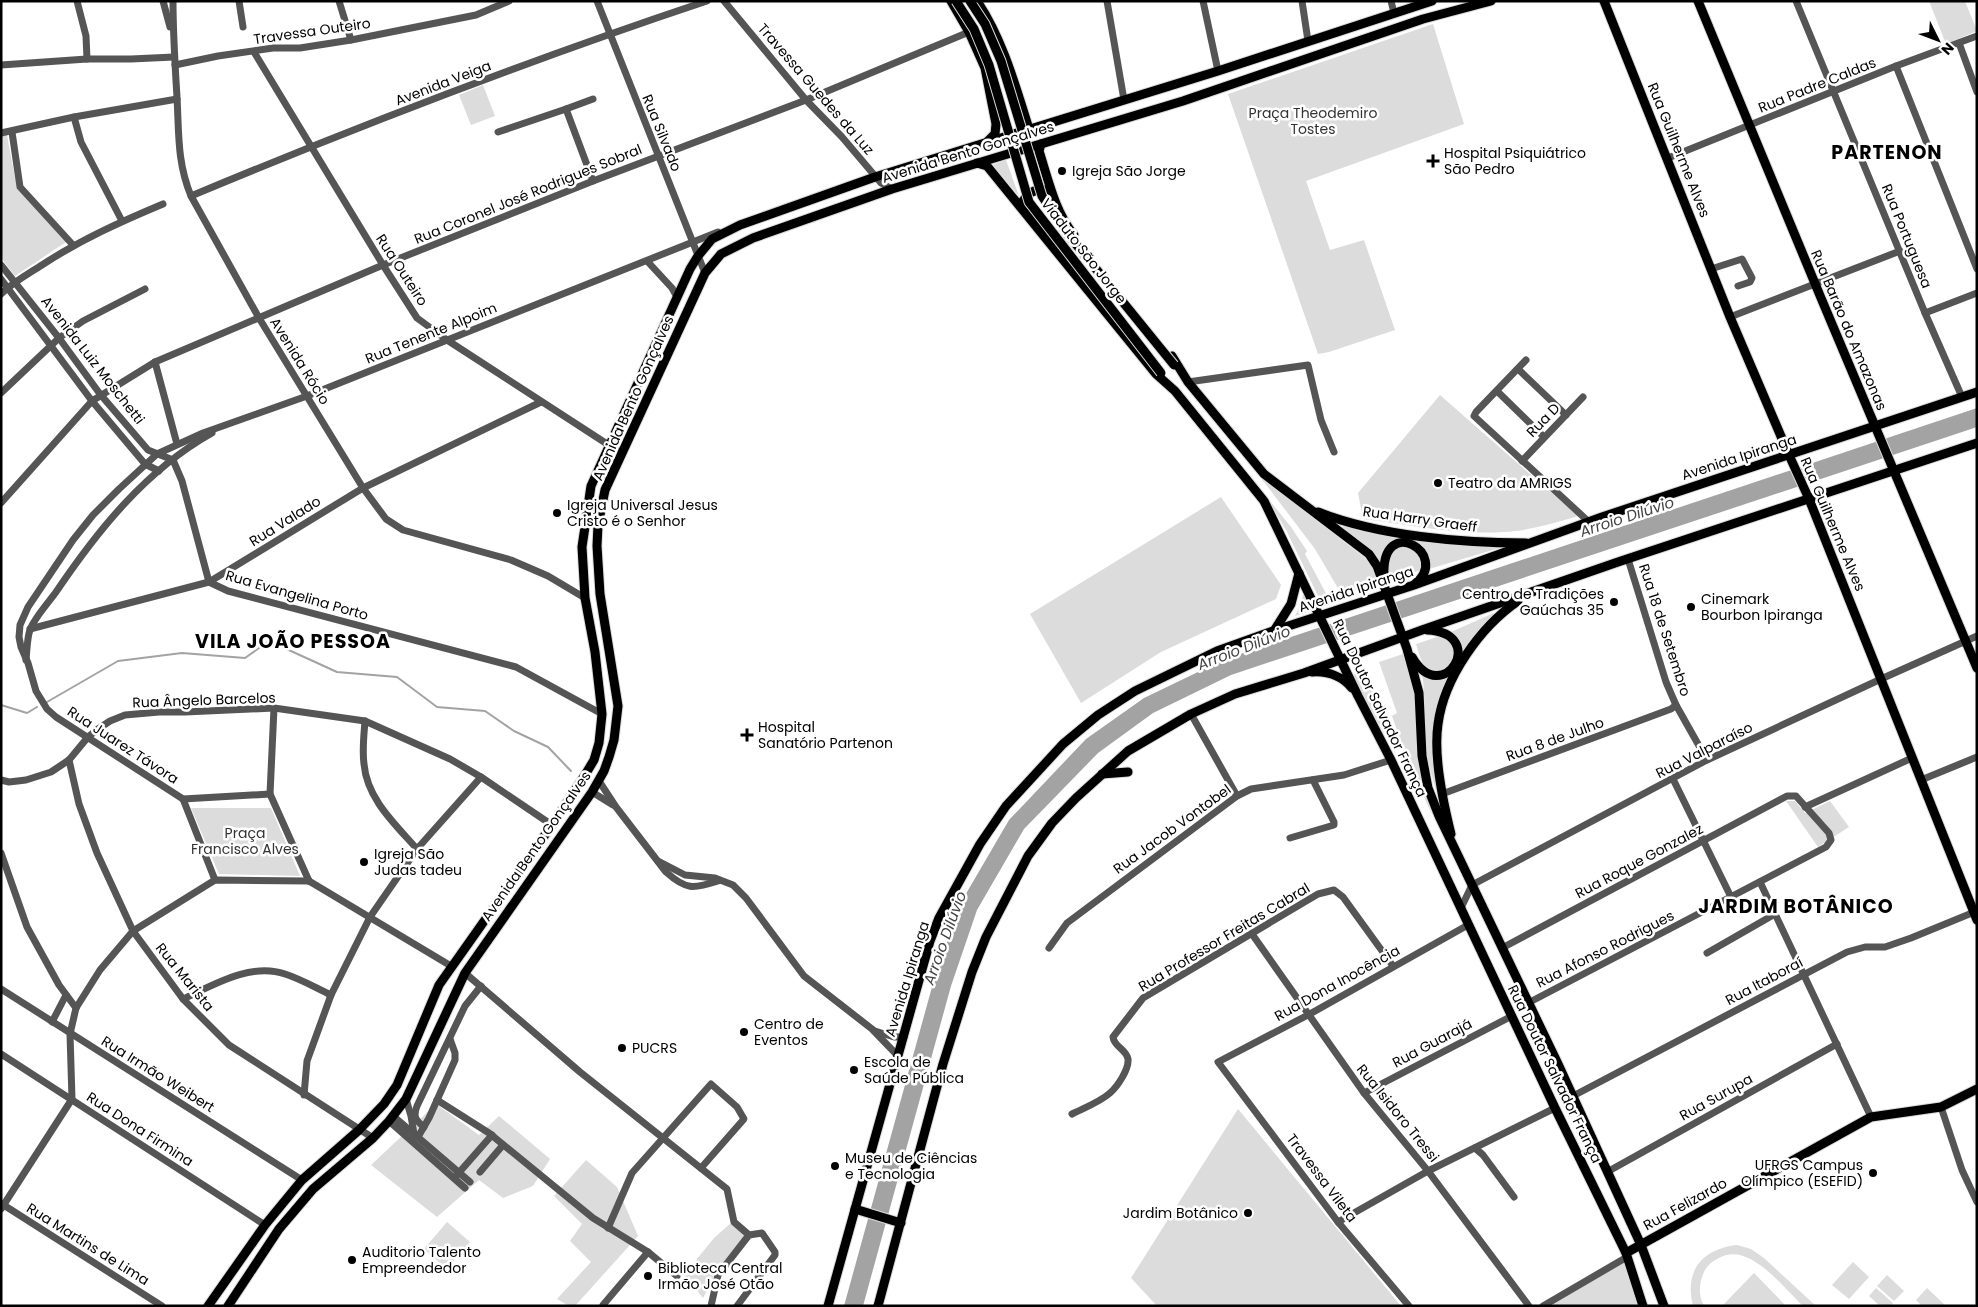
<svg xmlns="http://www.w3.org/2000/svg" width="1978" height="1307" font-family="Poppins,sans-serif">
	<style>
		.green { fill: #dcdcdc }
		.water { fill: #a3a3a3 }
		.lines { fill: none; stroke-linecap: round; stroke-linejoin: round }
		.stream { stroke: #a3a3a3; stroke-width: 2 }
		.major-casing { stroke: #dbdbdb; stroke-width: 11 }
		.minor { stroke: #555; stroke-width: 7 }
		.major { stroke: #000; stroke-width: 9 }
		.major-bridge-casing { stroke: #dbdbdb; stroke-width: 11; stroke-linecap: butt }
		.major-bridge { stroke: #000; stroke-width: 9 }
		.poi-dot { fill: #000; stroke: #fff; stroke-width: 2 }
		.labels { text-anchor: middle; stroke-width: 5; stroke-linejoin: round; paint-order: stroke }
		.street-label { font-size: 14px; fill: #000; stroke: #fff }
		.park-label { font-size: 14px; fill: #333; stroke: #fff }
		.poi-label { font-size: 14px; fill: #000; stroke: #fff; text-anchor: start }
		.water-label { font-size: 15px; font-style: italic; fill: #444; stroke: #fff }
		.district-label { font-size: 19px; font-weight: bold; letter-spacing: 1px; fill: #000; stroke: #fff }
	</style>
	<rect width="100%" height="100%" fill="#fff"/>
	<!-- green -->
	<g class="green">
		<polygon points="1929,1 1965,1 1977,31 1946,44"/>
		<polygon points="1433,24 1464,124 1306,181 1330,250 1364,240 1395,330 1329,352 1318,354 1228,94"/>
		<polygon points="483,85 495,116 471,125 459,95"/>
		<polygon points="7,135 17,189 66,242 15,276 1,258 1,136"/>
		<polygon points="1006,160 1019,196 992,165"/>
		<path d="M 1440,395 L 1578,516 C 1554,523 1529,531 1504,532 C 1457,535 1410,525 1363,519 L 1358,493 Z"/>
		<polygon points="1261,478 1365,558 1374,569 1379,581 1342,595 1315,549"/>
		<polygon points="1266,496 1291,527 1307,551 1305,554 1329,599 1321,602 1286,530"/>
		<polygon points="1221,497 1281,585 1276,599 1161,652 1081,703 1030,614"/>
		<path d="M 1344,525 C 1395,538 1450,544 1503,547 L 1429,569 C 1432,534 1388,529 1380,562 L 1372,551 L 1341,529 Z"/>
		<path d="M 1400,547 C 1415,545 1422,557 1421,570 L 1391,580 C 1387,567 1385,553 1400,547 Z"/>
		<polygon points="1304,591 1313,610 1295,616 1300,606"/>
		<path d="M 1494,613 L 1448,690 L 1438,726 L 1445,816 C 1438,796 1431,777 1427,756 C 1423,730 1427,702 1422,675 L 1433,679 L 1449,677 L 1463,659 L 1461,643 L 1451,632 Z"/>
		<path d="M 1440,636 C 1451,640 1454,646 1455,657 L 1445,670 C 1423,674 1422,662 1416,644 Z"/>
		<polygon points="1403,654 1415,695 1417,757 1423,787 1432,815 1407,759 1392,716 1397,713 1379,662"/>
		<polygon points="1365,669 1396,755 1352,675"/>
		<polygon points="1786,801 1795,801 1805,813 1830,801 1849,827 1818,847"/>
		<polygon points="191,808 271,808 300,876 219,874"/>
		<polygon points="436,1104 479,1135 499,1116 550,1159 533,1186 503,1198 479,1180 437,1217 371,1165"/>
		<polygon points="1238,1109 1401,1306 1157,1306 1131,1278"/>
		<polygon points="586,1160 617,1187 638,1236 575,1306 569,1306 557,1299 591,1262 570,1241 582,1224 554,1196"/>
		<polygon points="447,1222 470,1242 447,1269 424,1249"/>
		<polygon points="731,1223 745,1236 715,1274 703,1298 684,1275 714,1238"/>
		<path d="M 1737,1245 L 1751,1249 L 1764,1258 L 1816,1306 L 1803,1306 C 1784,1288 1750,1243 1721,1257 C 1714,1260 1707,1265 1704,1272 C 1699,1283 1698,1295 1704,1306 L 1693,1306 C 1684,1271 1702,1249 1737,1245 Z"/>
		<polygon points="1625,1262 1638,1306 1549,1306"/>
		<polygon points="1853,1262 1869,1277 1849,1299 1832,1285"/>
		<polygon points="1754,1273 1786,1306 1722,1306"/>
		<polygon points="1887,1275 1904,1291 1894,1301 1877,1286"/>
		<polygon points="1876,1288 1893,1303 1890,1306 1880,1306 1869,1296"/>
		<polygon points="1927,1288 1946,1306 1922,1306 1916,1300"/>
	</g>
	<!-- water -->
	<polygon class="water" points="1977,408 1977,427 1231,675 1153,713 1098,753 1024,829 977,910 951,986 863,1306 844,1306 932,987 960,904 1009,820 1086,739 1144,698 1225,659"/>
	<g class="lines">
		<!-- stream -->
		<g class="stream">
			<polyline points="47,702 118,661 182,653 245,658 269,641 337,672 397,677 437,707 485,711 514,731 548,747 571,771"/>
			<polyline points="1,705 27,713 37,707"/>
		</g>
		<defs>
			<g id="major">
				<polyline points="951,1 969,32 985,68 996,124 995,134 988,141"/>
				<path d="M 977,1 C 1003,40 1015,85 1029,129"/>
				<polyline points="1604,1 1730,317 1789,455 1809,499 1977,920"/>
				<path d="M 1698,1 C 1790,224 1882,446 1977,668"/>
				<path d="M 1041,144 L 1039,151 C 1048,179 1055,212 1074,235"/>
				<polyline points="977,163 987,166 1156,374 1175,391 1264,501 1358,696 1391,760 1555,1108 1626,1253 1643,1306"/>
				<path d="M 1020,206 C 1026,195 1032,188 1046,190"/>
				<polyline points="1172,356 1188,382 1264,474 1369,554 1377,566 1407,649 1419,693 1422,756 1428,788 1439,816 1558,1064 1641,1245 1664,1306"/>
				<path d="M 1318,512 C 1379,536 1461,543 1526,543"/>
				<path d="M 1384,576 C 1381,512 1452,554 1415,584"/>
				<polyline points="1274,631 1291,604 1299,573"/>
				<path d="M 1412,657 C 1443,710 1490,633 1427,630"/>
				<path d="M 1312,672 C 1327,671 1342,676 1352,688"/>
				<polyline points="1102,774 1128,772"/>
				<path d="M 1451,834 C 1443,802 1433,757 1438,724 C 1444,678 1480,627 1518,601"/>
				<polyline points="855,1209 901,1223"/>
				<polyline points="1626,1253 1871,1117 1941,1107 1977,1089"/>
				<polyline points="208,1306 265,1225 302,1180 359,1130 384,1104 397,1085 439,985 552,825 585,775 594,760 599,743 602,714 595,652 585,598 582,547 591,486 690,269 698,256 712,239 740,225 875,177 1218,71 1432,1"/>
				<polyline points="228,1306 279,1229 313,1189 373,1138 389,1121 406,1099 465,973 592,792 604,771 609,757 614,740 618,706 600,594 597,546 598,525 605,490 705,273 721,254 753,238 892,189 1183,101 1423,19 1491,1"/>
				<polyline points="828,1306 930,941 939,918 980,844 1006,806 1063,744 1098,715 1135,691 1217,651 1273,631 1414,585 1602,517 1977,392"/>
				<polyline points="878,1306 943,1064 972,972 986,937 1028,856 1052,823 1076,798 1128,751 1191,714 1235,694 1304,673 1422,630 1618,562 1977,443"/>
			</g>
		</defs>
		<!-- major casing -->
		<use href="#major" class="major-casing"/>
		<!-- minor -->
		<g class="minor">
			<polyline points="77,1 86,36 87,59"/>
			<polyline points="163,1 170,27"/>
			<path d="M 173,1 C 173,34 175,65 177,97 C 179,133 177,162 191,196 L 259,318 L 363,488 L 386,519 L 403,530 L 511,560 L 548,576 L 585,598"/>
			<polyline points="239,1 243,27"/>
			<polyline points="339,1 351,40"/>
			<polyline points="597,1 705,273"/>
			<polyline points="724,1 806,100 842,137 881,183 892,189"/>
			<polyline points="1107,1 1124,100"/>
			<polyline points="1203,1 1218,71"/>
			<polyline points="1302,1 1308,41"/>
			<polyline points="1391,1 1394,13"/>
			<polyline points="1796,1 1925,313 1962,397"/>
			<polyline points="1959,43 1977,92"/>
			<polyline points="254,52 383,265 417,318 447,340 621,453"/>
			<polyline points="1,65 87,59 131,59 174,57"/>
			<polyline points="175,65 218,56 273,48 300,48 351,40 476,15 509,1"/>
			<polyline points="1896,66 1977,269"/>
			<polyline points="566,109 593,99"/>
			<polyline points="74,117 81,142 122,221"/>
			<polyline points="12,132 20,187 73,245"/>
			<polyline points="498,132 566,109 593,181"/>
			<polyline points="1,133 74,117 177,99"/>
			<polyline points="1668,158 1896,66 1977,36"/>
			<path d="M 191,196 C 361,125 533,59 707,1"/>
			<polyline points="648,262 672,288 677,297"/>
			<polyline points="1,265 59,338 100,394 148,450 173,460 182,481 209,582 228,591 516,667 602,714"/>
			<polyline points="1711,269 1742,259 1752,278 1750,282 1738,286"/>
			<polyline points="1,279 92,401 145,464 159,471"/>
			<path d="M 1,294 C 13,282 28,274 42,265 C 80,240 120,222 163,204"/>
			<polyline points="1925,313 1977,293"/>
			<polyline points="1730,317 1900,251"/>
			<polyline points="1526,360 1476,412 1474,416 1589,522"/>
			<polyline points="155,362 177,444"/>
			<polyline points="1518,369 1566,415"/>
			<polyline points="1188,382 1308,365 1321,420 1334,452"/>
			<polyline points="1497,391 1544,437"/>
			<polyline points="1,393 59,338 83,321 145,289"/>
			<polyline points="1522,461 1583,397"/>
			<polyline points="1,503 92,401 155,362 383,265 593,181 806,100 969,32"/>
			<polyline points="1628,559 1666,682 1676,705 1707,760"/>
			<polyline points="30,629 209,582 363,488 541,402"/>
			<path d="M 26,660 C 27,651 27,638 30,630 C 34,618 49,602 56,592 C 98,530 146,470 212,433"/>
			<polyline points="274,708 270,794 309,881"/>
			<polyline points="1191,714 1237,796"/>
			<path d="M 365,721 C 364,735 362,750 364,764 C 367,799 395,824 417,849"/>
			<polyline points="69,760 79,804 97,853 133,931 183,999 229,1045 373,1138"/>
			<polyline points="1673,779 1731,897"/>
			<polyline points="1,780 9,782 26,780 51,772 69,760 88,737 98,729 110,721 125,715 159,712 185,712 274,708 365,721 450,759 481,777 552,825"/>
			<polyline points="1921,780 1977,757"/>
			<path d="M 599,781 L 616,807 L 666,872 C 686,890 693,889 718,881"/>
			<polyline points="592,792 613,805"/>
			<polyline points="1442,794 1671,709 1676,705"/>
			<polyline points="183,799 270,794"/>
			<polyline points="1805,807 1912,758"/>
			<polyline points="1290,838 1334,825 1334,822 1313,780"/>
			<polyline points="1,853 27,927 59,985 76,1008"/>
			<polyline points="658,861 685,875 715,878 733,885 746,898 804,976 872,1029 898,1056"/>
			<polyline points="215,880 183,799 56,717 47,709 36,691 28,663 21,647 19,637 20,625 28,607 73,540 93,515 119,489 157,454 203,433 307,396 718,232"/>
			<polyline points="309,881 451,966"/>
			<polyline points="1760,882 1871,1117"/>
			<polyline points="1461,908 1472,885 1707,760 1881,679 1977,636"/>
			<polyline points="1252,934 1364,1093 1428,1171 1529,1306"/>
			<polyline points="1049,948 1067,923 1237,796 1251,789 1344,775 1391,760"/>
			<polyline points="1502,948 1787,796 1796,796 1829,833 1831,840 1826,847 1528,1003"/>
			<polyline points="1707,953 1775,914"/>
			<polyline points="465,973 580,1072 727,1189 734,1222 749,1235"/>
			<polyline points="1,989 302,1180"/>
			<path d="M 183,999 C 213,985 251,962 285,974 C 301,979 316,988 331,995"/>
			<polyline points="52,1022 66,995"/>
			<polyline points="875,1031 894,1037 904,1037"/>
			<polyline points="1,1054 265,1225"/>
			<polyline points="1364,1093 1512,1016"/>
			<polyline points="304,1095 307,1061 331,995 370,917 417,849 481,777"/>
			<polyline points="1573,1096 1847,952 1865,947 1885,947 1911,938 1977,911"/>
			<polyline points="406,1099 411,1116 414,1134"/>
			<polyline points="437,1100 489,1133 593,1218 648,1252 677,1276"/>
			<polyline points="1941,1107 1962,1170 1977,1202"/>
			<path d="M 1072,1114 C 1084,1108 1100,1102 1110,1093 C 1118,1086 1129,1069 1128,1059 C 1126,1049 1114,1047 1113,1037 L 1143,998 L 1318,894 L 1334,890 L 1343,897 L 1393,966"/>
			<polyline points="393,1116 470,1182"/>
			<polyline points="389,1121 465,1188"/>
			<path d="M 424,1127 C 415,1120 413,1116 417,1106 L 465,1006 L 481,986"/>
			<polyline points="418,1137 429,1118 455,1060 455,1053 450,1039"/>
			<polyline points="1475,1148 1483,1155 1514,1197"/>
			<polyline points="480,1172 503,1145"/>
			<polyline points="1607,1172 1837,1044"/>
			<polyline points="456,1176 492,1135"/>
			<polyline points="2,1204 162,1306"/>
			<polyline points="1,1209 72,1099 70,1034 76,1008 100,970 133,931 215,880 309,881"/>
			<polyline points="1338,1222 1428,1171 1555,1108"/>
			<polyline points="608,1228 632,1173 711,1084 737,1107 744,1119 701,1168"/>
			<polyline points="604,1306 603,1305 648,1252"/>
			<polyline points="711,1306 718,1275 749,1235 762,1233 775,1252 775,1255 737,1306"/>
			<polyline points="1409,1306 1338,1222 1218,1062 1308,1015 1468,925"/>
			<polyline points="1543,1306 1627,1257"/>
		</g>
		<!-- major -->
		<use href="#major" class="major"/>
		<defs>
			<g id="major-bridge">
				<polyline points="956,1 974,29 989,65 1029,202 1161,373"/>
				<polyline points="970,1 985,24 1001,61 1042,196 1066,232 1174,365"/>
			</g>
		</defs>
		<!-- major-bridge casing -->
		<use href="#major-bridge" class="major-bridge-casing"/>
		<!-- major-bridge -->
		<use href="#major-bridge" class="major-bridge"/>
	</g>
	<!-- markers -->
	<g class="poi-dot">
		<path d="M1430.5 153.5h5v5h5v5h-5v5h-5v-5h-5v-5h5z"/>
		<circle cx="1062" cy="171" r="5"/>
		<circle cx="1438" cy="483" r="5"/>
		<circle cx="557" cy="513" r="5"/>
		<circle cx="1614" cy="602" r="5"/>
		<circle cx="1691" cy="607" r="5"/>
		<path d="M744.5 727.5h5v5h5v5h-5v5h-5v-5h-5v-5h5z"/>
		<circle cx="364" cy="862" r="5"/>
		<circle cx="744" cy="1032" r="5"/>
		<circle cx="622" cy="1048" r="5"/>
		<circle cx="854" cy="1070" r="5"/>
		<circle cx="835" cy="1166" r="5"/>
		<circle cx="1873" cy="1173" r="5"/>
		<circle cx="1248" cy="1213" r="5"/>
		<circle cx="352" cy="1260" r="5"/>
		<circle cx="648" cy="1276" r="5"/>
	</g>
	<g class="labels">
		<!-- street labels -->
		<g class="street-label">
			<text transform="translate(312 31) rotate(-8)" y="5">Travessa Outeiro</text>
			<text transform="translate(443 83) rotate(-21)" y="5">Avenida Veiga</text>
			<text transform="translate(1817 85) rotate(-22)" y="5">Rua Padre Caldas</text>
			<text transform="translate(816 89) rotate(49)" y="5">Travessa Guedes da Luz</text>
			<text transform="translate(662 133) rotate(68)" y="5">Rua Silvado</text>
			<text transform="translate(1679 150) rotate(68)" y="5">Rua Guilherme Alves</text>
			<text transform="translate(968 152) rotate(-17)" y="5">Avenida Bento Gonçalves</text>
			<text transform="translate(528 194) rotate(-22)" y="5">Rua Coronel José Rodrigues Sobral</text>
			<text transform="translate(1907 236) rotate(68)" y="5">Rua Portuguesa</text>
			<text transform="translate(1084 251) rotate(52)" y="5">Viaduto São Jorge</text>
			<text transform="translate(402 270) rotate(57)" y="5">Rua Outeiro</text>
			<text transform="translate(1849 330) rotate(67)" y="5">Rua Barão do Amazonas</text>
			<text transform="translate(431 333) rotate(-22)" y="5">Rua Tenente Alpoim</text>
			<text transform="translate(93 360) rotate(52)" y="5">Avenida Luiz Moschetti</text>
			<text transform="translate(300 361) rotate(58)" y="5">Avenida Rócio</text>
			<text transform="translate(633 398) rotate(-66)" y="5">Avenida Bento Gonçalves</text>
			<text transform="translate(1543 420) rotate(-46)" y="5">Rua D</text>
			<text transform="translate(1739 457) rotate(-18)" y="5">Avenida Ipiranga</text>
			<text transform="translate(1420 519) rotate(8)" y="5">Rua Harry Graeff</text>
			<text transform="translate(285 521) rotate(-32)" y="5">Rua Valado</text>
			<text transform="translate(1833 524) rotate(67)" y="5">Rua Guilherme Alves</text>
			<text transform="translate(1356 589) rotate(-18)" y="5">Avenida Ipiranga</text>
			<text transform="translate(297 595) rotate(16)" y="5">Rua Evangelina Porto</text>
			<text transform="translate(1665 630) rotate(72)" y="5">Rua 18 de Setembro</text>
			<text transform="translate(204 700) rotate(-2)" y="5">Rua Ângelo Barcelos</text>
			<text transform="translate(1380 708) rotate(64)" y="5">Rua Doutor Salvador França</text>
			<text transform="translate(1555 739) rotate(-20)" y="5">Rua 8 de Julho</text>
			<text transform="translate(123 745) rotate(33)" y="5">Rua Juarez Távora</text>
			<text transform="translate(1704 750) rotate(-27)" y="5">Rua Valparaíso</text>
			<text transform="translate(1172 829) rotate(-36)" y="5">Rua Jacob Vontobel</text>
			<text transform="translate(536 846) rotate(-55)" y="5">Avenida Bento Gonçalves</text>
			<text transform="translate(1639 861) rotate(-28)" y="5">Rua Roque Gonzalez</text>
			<text transform="translate(1224 937) rotate(-31)" y="5">Rua Professor Freitas Cabral</text>
			<text transform="translate(1605 949) rotate(-27)" y="5">Rua Afonso Rodrigues</text>
			<text transform="translate(185 977) rotate(51)" y="5">Rua Marista</text>
			<text transform="translate(907 979) rotate(-73)" y="5">Avenida Ipiranga</text>
			<text transform="translate(1764 981) rotate(-28)" y="5">Rua Itaboraí</text>
			<text transform="translate(1337 983) rotate(-29)" y="5">Rua Dona Inocência</text>
			<text transform="translate(1432 1043) rotate(-28)" y="5">Rua Guarajá</text>
			<text transform="translate(158 1074) rotate(32)" y="5">Rua Irmão Weibert</text>
			<text transform="translate(1555 1074) rotate(64)" y="5">Rua Doutor Salvador França</text>
			<text transform="translate(1716 1097) rotate(-29)" y="5">Rua Surupa</text>
			<text transform="translate(1398 1113) rotate(51)" y="5">Rua Isidoro Tressi</text>
			<text transform="translate(140 1129) rotate(33)" y="5">Rua Dona Firmina</text>
			<text transform="translate(1322 1178) rotate(53)" y="5">Travessa Vileta</text>
			<text transform="translate(1685 1204) rotate(-29)" y="5">Rua Felizardo</text>
			<text transform="translate(88 1244) rotate(32)" y="5">Rua Martins de Lima</text>
		</g>
		<!-- park labels -->
		<g class="park-label">
			<text x="1313" y="118">Praça Theodemiro<tspan x="1313" dy="16">Tostes</tspan></text>
			<text x="245" y="838">Praça<tspan x="245" dy="16">Francisco Alves</tspan></text>
		</g>
		<!-- poi labels -->
		<g class="poi-label">
			<text x="1444" y="158">Hospital Psiquiátrico<tspan x="1444" dy="16">São Pedro</tspan></text>
			<text x="1072" y="176">Igreja São Jorge</text>
			<text x="1448" y="488">Teatro da AMRIGS</text>
			<text x="567" y="510">Igreja Universal Jesus<tspan x="567" dy="16">Cristo é o Senhor</tspan></text>
			<text x="1604" y="599" text-anchor="end">Centro de Tradições<tspan x="1604" dy="16">Gaúchas 35</tspan></text>
			<text x="1701" y="604">Cinemark<tspan x="1701" dy="16">Bourbon Ipiranga</tspan></text>
			<text x="758" y="732">Hospital<tspan x="758" dy="16">Sanatório Partenon</tspan></text>
			<text x="374" y="859">Igreja São<tspan x="374" dy="16">Judas tadeu</tspan></text>
			<text x="754" y="1029">Centro de<tspan x="754" dy="16">Eventos</tspan></text>
			<text x="632" y="1053">PUCRS</text>
			<text x="864" y="1067">Escola de<tspan x="864" dy="16">Saúde Pública</tspan></text>
			<text x="845" y="1163">Museu de Ciências<tspan x="845" dy="16">e Tecnologia</tspan></text>
			<text x="1863" y="1170" text-anchor="end">UFRGS Campus<tspan x="1863" dy="16">Olímpico (ESEFID)</tspan></text>
			<text x="1238" y="1218" text-anchor="end">Jardim Botânico</text>
			<text x="362" y="1257">Auditorio Talento<tspan x="362" dy="16">Empreendedor</tspan></text>
			<text x="658" y="1273">Biblioteca Central<tspan x="658" dy="16">Irmão José Otão</tspan></text>
		</g>
		<!-- water labels -->
		<g class="water-label">
			<text transform="translate(1627 517) rotate(-18)" y="5">Arroio Dilúvio</text>
			<text transform="translate(1244 648) rotate(-21)" y="5">Arroio Dilúvio</text>
			<text transform="translate(945 938) rotate(-70)" y="5">Arroio Dilúvio</text>
		</g>
		<!-- district labels -->
		<g class="district-label">
			<text x="1887" y="159">PARTENON</text>
			<text x="293" y="648">VILA JOÃO PESSOA</text>
			<text x="1796" y="913">JARDIM BOTÂNICO</text>
		</g>
	</g>
	<!-- border -->
	<rect width="1978" height="1307" fill="none" stroke="#000000" stroke-width="5"/>
	<!-- north arrow -->
	<g transform="translate(1938 40) rotate(132)" stroke="#ffffff" stroke-width="4" paint-order="stroke">
	<path d="M0-4L9 19L0 12L-9 19Z" fill="#000000"/>
	<text y="-8" font-size="14" font-weight="bold" text-anchor="middle" fill="#000000">N</text>
	</g>
</svg>
